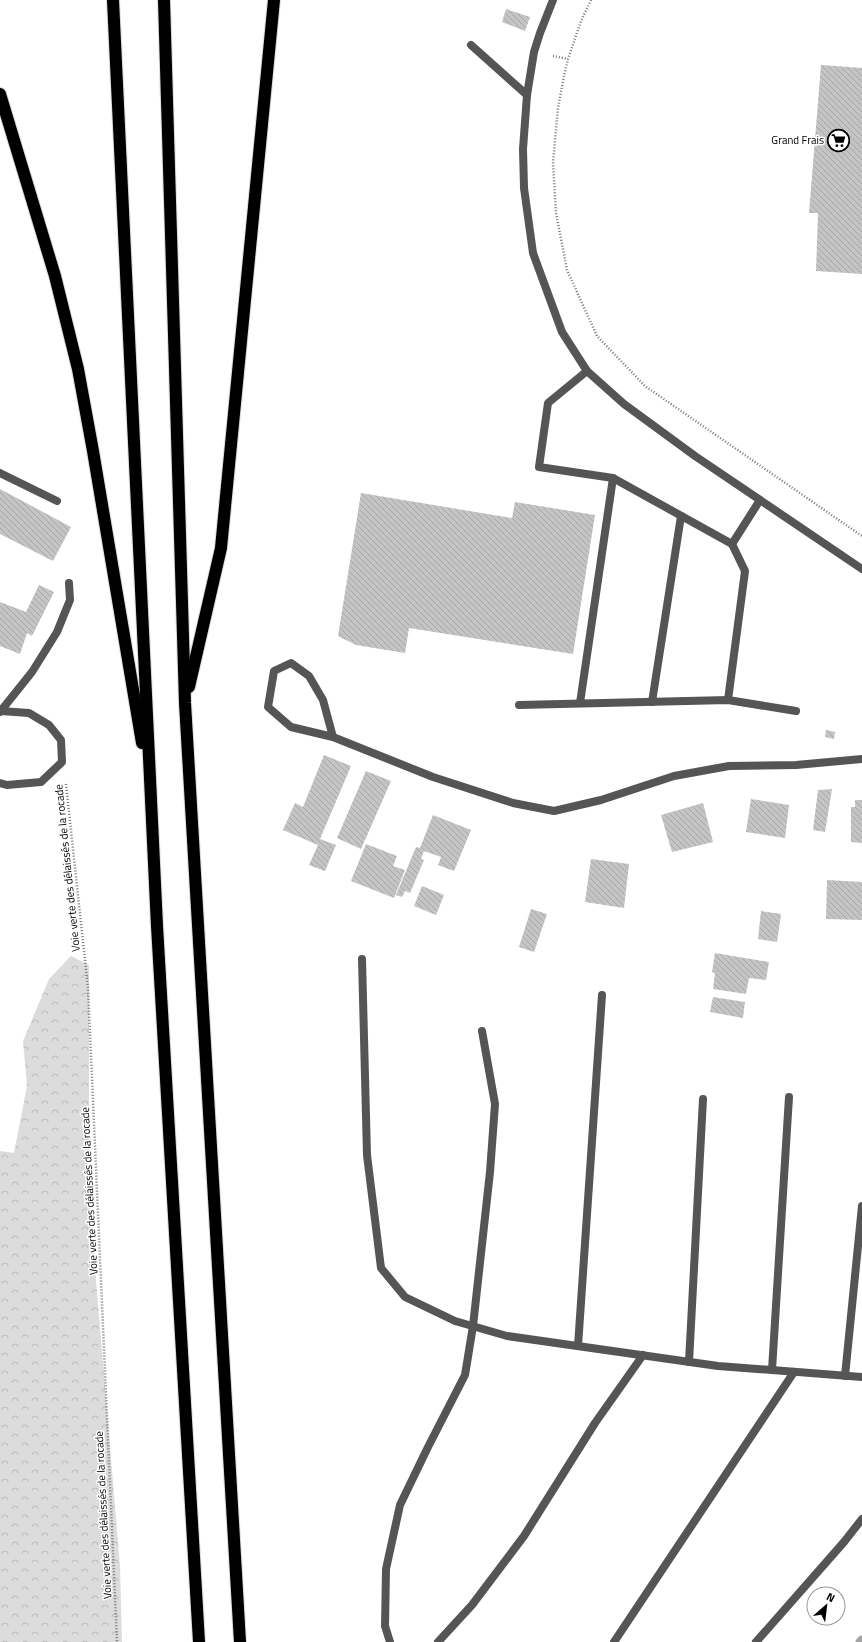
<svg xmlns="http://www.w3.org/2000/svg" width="862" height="1642" font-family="'Titillium Web',sans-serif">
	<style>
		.forest { fill: url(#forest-crowns) }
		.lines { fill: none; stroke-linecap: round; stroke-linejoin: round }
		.stream { stroke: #a3a3a3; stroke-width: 9 }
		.building { fill: url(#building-back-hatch) }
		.highway-casing { stroke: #dbdbdb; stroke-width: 14 }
		.path { stroke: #777; stroke-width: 2.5; stroke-dasharray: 1 2; stroke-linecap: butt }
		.lane { stroke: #555; stroke-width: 8 }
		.street { stroke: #555; stroke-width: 8 }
		.highway { stroke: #000; stroke-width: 12 }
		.labels { text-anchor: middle; stroke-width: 3; stroke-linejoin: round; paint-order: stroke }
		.poi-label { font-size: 11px; fill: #000; stroke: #fff; text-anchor: end }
		.street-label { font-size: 11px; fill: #000; stroke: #fff }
	</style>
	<defs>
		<pattern id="forest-crowns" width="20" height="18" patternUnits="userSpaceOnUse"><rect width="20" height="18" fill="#dcdcdc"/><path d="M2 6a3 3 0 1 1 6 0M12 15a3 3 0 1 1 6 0" fill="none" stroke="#bbb"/></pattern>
		<pattern id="building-back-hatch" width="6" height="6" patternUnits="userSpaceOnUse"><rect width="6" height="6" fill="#c4c4c4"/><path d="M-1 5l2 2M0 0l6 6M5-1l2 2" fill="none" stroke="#a7a7a7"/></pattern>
	</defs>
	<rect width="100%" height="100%" fill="#fff"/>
	<!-- forest -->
	<polygon class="forest" points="71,956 89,965 89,1196 120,1566 122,1642 0,1642 0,1151 14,1153 27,1086 23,1041 49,979"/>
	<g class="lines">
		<!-- stream -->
		<polyline class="stream" points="860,1642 862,1640"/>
	</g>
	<!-- building -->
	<g class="building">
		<polygon points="506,9 530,17 525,31 502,22"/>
		<polygon points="821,65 862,68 862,274 816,271 818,213 809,213"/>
		<polygon points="0,489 71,527 53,561 0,534"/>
		<polygon points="361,493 512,518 515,502 595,515 573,654 409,628 405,653 356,645 338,636"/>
		<polygon points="39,585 54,592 32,636 27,633 20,654 0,646 0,602 26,612"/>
		<polygon points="826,730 835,732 834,739 825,737"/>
		<polygon points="324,755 351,766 320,839 336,845 325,871 309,865 318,845 283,830 295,803 303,807"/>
		<polygon points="366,771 391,781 361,849 337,838"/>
		<polygon points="832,789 825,832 813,830 818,790"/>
		<polygon points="751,799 789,805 785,838 746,832"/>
		<polygon points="855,800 862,800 862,843 851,842 851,807 855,807"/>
		<polygon points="703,803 713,842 672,852 661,815"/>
		<polygon points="433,815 471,830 454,871 438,865 441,857 424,851 421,859 424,860 410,893 405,891 402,897 396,895 416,847 420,848"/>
		<polygon points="366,844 397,856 393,866 405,870 394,898 351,881"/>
		<polygon points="591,859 629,864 624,908 585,902"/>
		<polygon points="827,880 862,882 862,920 826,919"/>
		<polygon points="422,886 444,895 436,915 414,906"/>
		<polygon points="531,909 547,914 534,952 519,947"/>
		<polygon points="761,911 781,914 777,942 758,939"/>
		<polygon points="715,953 769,962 766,980 749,978 746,994 713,989 715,973 712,972"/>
		<polygon points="713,997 745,1002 743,1018 710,1012"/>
	</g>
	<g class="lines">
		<defs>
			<g id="highway">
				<polyline points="113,0 157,926 199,1642"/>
				<polyline points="164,0 185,703 240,1642"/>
				<polyline points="0,94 55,276 78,369 93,451 142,743"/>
				<polyline points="189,687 221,548 274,0"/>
			</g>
		</defs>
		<!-- highway casing -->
		<use href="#highway" class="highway-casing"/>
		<!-- path -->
		<g class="path">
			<polyline points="591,0 581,21 568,59 564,76 558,108 553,162 556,213 567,270 597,336 645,386 862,536"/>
			<polyline points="553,56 568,59"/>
			<polyline points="66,784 88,988 117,1642"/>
		</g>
		<!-- lane -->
		<g class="lane">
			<polyline points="471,45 527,95"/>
			<polyline points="587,371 548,403 539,467 613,478 732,544 760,500"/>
			<polyline points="728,700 745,571 732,544"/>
			<polyline points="652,702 681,516"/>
			<polyline points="580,703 613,478"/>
			<polyline points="519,705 728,700 796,711"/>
			<polyline points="362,959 367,1155 381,1268 405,1297 455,1321 507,1336 718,1366 862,1377"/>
			<polyline points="578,1346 602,995"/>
			<polyline points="689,1362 703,1099"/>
			<polyline points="772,1370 789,1097"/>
			<polyline points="845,1376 862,1206"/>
			<polyline points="390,1642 385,1626 386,1569 400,1505 428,1447 465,1375 473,1326 490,1172 495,1104 482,1031"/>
			<polyline points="438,1642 472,1605 524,1536 595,1423 643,1355"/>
			<polyline points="614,1642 794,1372"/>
			<polyline points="756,1642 844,1542 862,1519"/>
		</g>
		<!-- street -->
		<g class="street">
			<polyline points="553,0 540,33 534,52 527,95 523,149 524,188 533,253 562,332 587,371 624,404 695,456 862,569"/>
			<polyline points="0,473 57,501"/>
			<polyline points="0,712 32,672 57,632 70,600 69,583"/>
			<polyline points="333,737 323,700 309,676 291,663 274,671 268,707 291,727 333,737 433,777 513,803 554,811 601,800 674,776 729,766 796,765 862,759"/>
			<polyline points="0,783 7,785 41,782 62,762 61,740 49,725 29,713 1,711"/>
		</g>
		<!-- highway -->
		<use href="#highway" class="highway"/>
	</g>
	<!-- icons -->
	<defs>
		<symbol id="supermarket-ring" viewBox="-11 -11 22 22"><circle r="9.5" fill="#fff" stroke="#000" stroke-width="1.5"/><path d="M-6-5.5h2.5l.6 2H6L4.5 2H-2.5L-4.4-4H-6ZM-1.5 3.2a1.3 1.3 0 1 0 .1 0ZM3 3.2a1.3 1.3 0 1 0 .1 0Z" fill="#000"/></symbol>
	</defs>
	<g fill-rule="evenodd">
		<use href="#supermarket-ring" x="826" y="128" width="25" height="25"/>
	</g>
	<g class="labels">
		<!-- poi labels -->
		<g class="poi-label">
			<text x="824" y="144">Grand Frais</text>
		</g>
		<!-- street labels -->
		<g class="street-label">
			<text transform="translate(67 868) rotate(-96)" y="4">Voie verte des délaissés de la rocade</text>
			<text transform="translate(89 1191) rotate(-93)" y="4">Voie verte des délaissés de la rocade</text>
			<text transform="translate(103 1515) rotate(-93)" y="4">Voie verte des délaissés de la rocade</text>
		</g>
	</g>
	<!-- north arrow -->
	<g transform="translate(826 1606) rotate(28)"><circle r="19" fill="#ffffff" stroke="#999999"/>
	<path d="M0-3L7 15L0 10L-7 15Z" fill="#000000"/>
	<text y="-6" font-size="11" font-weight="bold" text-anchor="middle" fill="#000000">N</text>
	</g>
</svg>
